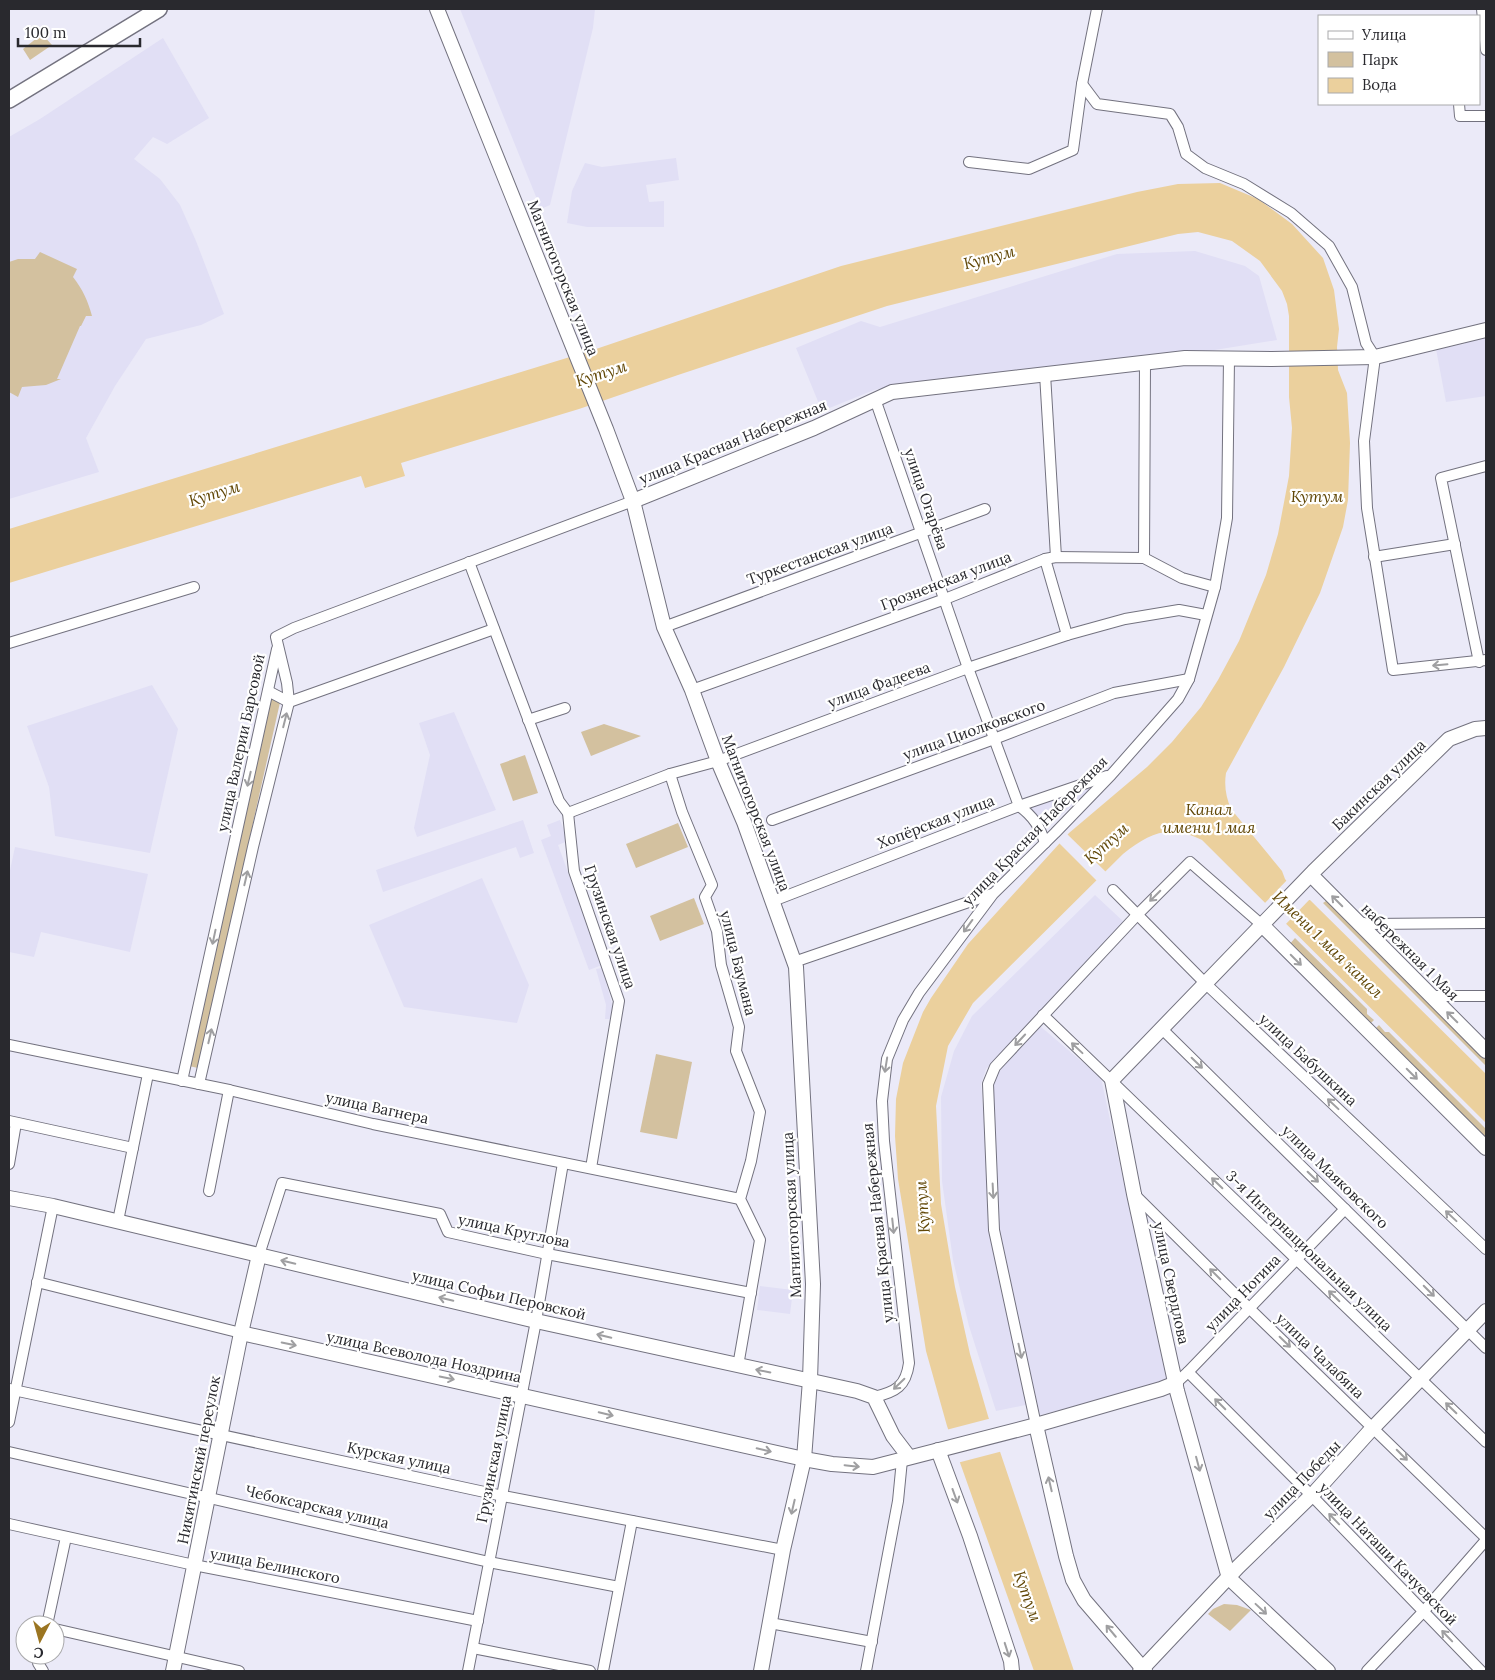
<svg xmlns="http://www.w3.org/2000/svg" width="1495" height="1680" font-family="Lora,serif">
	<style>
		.built { fill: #e1dff5 }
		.green { fill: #d3c19f }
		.water { fill: #ebd09d }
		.pier { fill: #ebeaf8 }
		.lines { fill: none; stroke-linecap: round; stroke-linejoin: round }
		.street-casing { stroke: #73727f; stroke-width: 12 }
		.secondary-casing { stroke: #73727f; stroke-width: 16 }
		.primary-casing { stroke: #73727f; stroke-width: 18 }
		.street { stroke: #fff; stroke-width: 10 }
		.secondary { stroke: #fff; stroke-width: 14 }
		.primary { stroke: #fff; stroke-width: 15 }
		.oneway { stroke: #9f9fa1 }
		.labels { text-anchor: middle; stroke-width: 4.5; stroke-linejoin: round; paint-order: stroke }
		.street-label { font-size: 15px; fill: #29292e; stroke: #fff }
		.water-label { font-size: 16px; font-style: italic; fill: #614706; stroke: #fff }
	</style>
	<rect width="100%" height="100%" fill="#ebeaf8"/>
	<!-- built -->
	<g class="built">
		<polygon points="460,9 595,9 593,28 550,205 541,209"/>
		<polygon points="163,38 209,118 167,144 153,137 134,159 160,179 180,205 196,241 224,314 201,325 146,339 115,386 86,438 99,472 9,499 9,137 40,119"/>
		<polygon points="676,158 679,180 646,185 649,202 664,201 664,227 587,227 567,223 572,191 585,163 602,167"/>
		<polygon points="1195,251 1245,266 1259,276 1277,340 1165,358 1051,367 908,383 874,390 822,411 796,348 861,321 880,327 1117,254"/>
		<polygon points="1486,334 1486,396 1446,402 1436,349 1465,344 1464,338"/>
		<polygon points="152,685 178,729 150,853 55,836 49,787 27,726"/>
		<polygon points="454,712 496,810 417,837 414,828 430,755 419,723"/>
		<polygon points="1094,786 1036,837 1032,822 1017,811"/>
		<polygon points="523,820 534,853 520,858 516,847 383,892 376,870"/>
		<polygon points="560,820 568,841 558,845 602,965 589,970 541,840 551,836 547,825"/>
		<polygon points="15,847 148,874 130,952 41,932 34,957 9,952 9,875"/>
		<polygon points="482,878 529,985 517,1023 404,1007 369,925"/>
		<polygon points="1095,895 1125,923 986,1069 981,1084 994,1250 1030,1404 996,1411 969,1326 953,1260 942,1181 941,1097 954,1051 972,1016"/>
		<polygon points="602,968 612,1004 612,1019 605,1019 606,1005 596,969"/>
		<polygon points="1040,1026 1101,1078 1167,1382 1040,1415 997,1230 991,1087 998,1068"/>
		<polygon points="760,1286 793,1290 790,1314 757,1310"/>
	</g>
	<!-- green -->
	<g class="green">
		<polygon points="42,34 52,45 30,60 23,49"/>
		<path d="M 40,252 L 77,269 L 73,277 C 83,290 88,301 92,316 L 86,316 L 81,326 L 80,326 L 57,379 L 61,379 L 46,385 L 22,387 L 18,397 L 9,392 L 9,262 L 18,259 L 35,259 Z"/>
		<polygon points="271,696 281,698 198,1068 189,1066"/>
		<polygon points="604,724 641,736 591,756 581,732"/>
		<polygon points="525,755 538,793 513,801 500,764"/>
		<polygon points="678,823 688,847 636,868 626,844"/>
		<polygon points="694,898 704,924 660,941 650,916"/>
		<polygon points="1326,901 1333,905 1486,1055 1486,1066 1323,903"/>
		<polygon points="1295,938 1367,1009 1367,1014 1374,1020 1370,1024 1289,945"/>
		<polygon points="1379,1025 1385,1032 1389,1032 1486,1129 1486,1140 1375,1029"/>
		<polygon points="656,1054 692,1062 677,1139 640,1132"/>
		<polygon points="1224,1604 1237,1605 1251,1610 1230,1631 1208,1614 1213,1609"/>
	</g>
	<!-- water -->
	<path class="water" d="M 1220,183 L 1258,199 L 1292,224 L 1323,258 L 1334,290 L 1339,329 L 1337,347 L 1338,370 L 1347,393 L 1350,443 L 1348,500 L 1343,527 L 1320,593 L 1284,667 L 1226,773 C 1224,786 1226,797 1231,809 L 1282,871 L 1285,879 L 1301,899 L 1310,900 L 1486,1074 L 1486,1123 L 1202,840 C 1168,824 1150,833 1123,854 L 973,1003 L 948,1046 L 936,1106 L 941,1204 L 955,1287 L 970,1354 L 988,1416 L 1074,1671 L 1034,1671 L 947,1426 L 926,1351 L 898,1179 L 895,1136 L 896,1099 L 903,1063 L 923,1012 L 931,998 L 968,944 L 1069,833 L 1147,767 L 1172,742 L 1201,707 L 1218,680 L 1239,641 L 1266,575 L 1278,534 L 1289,476 L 1292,428 L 1289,397 L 1289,316 L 1287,304 L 1282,291 L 1260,261 L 1232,241 L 1198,232 L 1178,234 L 887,306 L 678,375 L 579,409 L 401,463 L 405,476 L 365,488 L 361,476 L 9,583 L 9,529 L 596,349 L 841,266 L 1137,192 L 1178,184 Z"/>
	<!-- pier -->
	<g class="pier">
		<polygon points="1066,833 1107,873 1098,882 1058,842"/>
		<polygon points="1288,879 1303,897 1311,898 1284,926 1263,905"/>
		<polygon points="992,1418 1003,1451 957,1463 946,1430"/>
	</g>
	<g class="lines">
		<defs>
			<g id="street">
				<polyline points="1482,9 1486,50"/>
				<polyline points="1082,84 1097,104 1170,114 1178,127 1186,154 1205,168 1244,184 1291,213 1329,246 1352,287 1366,343 1375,357 1364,441 1367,508 1393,670 1486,660"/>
				<polyline points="1459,104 1460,116 1486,116"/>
				<polyline points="969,162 1029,169 1073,150 1082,84 1097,9"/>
				<polyline points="1045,374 1056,557"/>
				<polyline points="875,399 968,668 1019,806"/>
				<polyline points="1374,557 1455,544"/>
				<polyline points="1144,558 1145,363"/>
				<polyline points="1045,559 1067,635"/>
				<polyline points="469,562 559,801 568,813 574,871 619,1001 591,1168"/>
				<polyline points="664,627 985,509"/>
				<polyline points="9,643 194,587"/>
				<polyline points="1479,662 1441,478 1486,466"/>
				<polyline points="692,690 945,599 1045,559 1056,557 1144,558 1182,578 1215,587"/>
				<polyline points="268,691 289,702 494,629"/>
				<polyline points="528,720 565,708"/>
				<polyline points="670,774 682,812 712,885 705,897 717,931 721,965 739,1027 736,1051 760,1112 751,1161 740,1199 760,1240 738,1366"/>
				<path d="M 1019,806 C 1033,816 1040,827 1045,843"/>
				<polyline points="568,813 670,774 718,761 968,668 1067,635 1125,619 1179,610 1206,615"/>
				<polyline points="772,820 994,739 1114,693 1189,679"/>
				<polyline points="1113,890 1206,984 1486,1249"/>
				<polyline points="773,901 1019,806 1107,776"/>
				<polyline points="1358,922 1369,924 1486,923"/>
				<polyline points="794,962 992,894"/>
				<polyline points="1431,996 1486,996"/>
				<polyline points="1043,1015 1486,1442"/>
				<polyline points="1162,1029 1486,1348"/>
				<polyline points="9,1045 229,1090 373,1124 740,1199"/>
				<polyline points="182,1081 277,649"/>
				<polyline points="199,1084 253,847 289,702 287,683 276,637 294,628 633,501"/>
				<polyline points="9,1121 133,1148"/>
				<polyline points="9,1164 16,1123"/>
				<polyline points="209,1191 229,1090"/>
				<polyline points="1134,1194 1250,1309 1486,1538"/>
				<polyline points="118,1221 148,1074"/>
				<polyline points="259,1255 282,1183 440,1214 448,1232 547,1254 751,1293"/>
				<polyline points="37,1282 241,1333"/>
				<polyline points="1188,1372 1312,1496 1481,1671"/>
				<polyline points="1176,1383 1188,1372 1345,1209"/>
				<polyline points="9,1389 503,1496 783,1550"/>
				<path d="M 874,1397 C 896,1392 906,1386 909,1363 L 884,1141 L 882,1101 L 887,1059 L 903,1020 L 919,993 L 993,894 L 1055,833 L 1111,775 L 1178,699 L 1189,679 L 1215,587 L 1227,518 L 1229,359"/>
				<polyline points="9,1422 53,1206"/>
				<polyline points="1036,1425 994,1230 988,1084 995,1067 1138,914 1190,862 1262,925"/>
				<polyline points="9,1452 489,1562 619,1587"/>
				<polyline points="9,1524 194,1565 478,1621"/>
				<polyline points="770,1623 872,1642"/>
				<polyline points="47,1625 66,1537"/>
				<polyline points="55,1629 239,1671"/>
				<polyline points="473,1648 590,1671"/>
				<polyline points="40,1655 38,1663 43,1671"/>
				<polyline points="468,1671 536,1321 563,1163"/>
				<polyline points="603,1671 632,1521"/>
				<polyline points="866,1671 898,1501 902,1460"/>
				<polyline points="1367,1671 1423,1612 1486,1540"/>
			</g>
			<g id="secondary">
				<polyline points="437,9 606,429 633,501 664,627 692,690 718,761 744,822 796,967 813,1284 810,1380 804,1459 783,1550 761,1671"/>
				<polyline points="633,501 814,428 892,392 1185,358 1272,359 1375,357 1486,330"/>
				<polyline points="1311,875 1486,1051"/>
				<polyline points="1262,925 1486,1148"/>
				<polyline points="9,1198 53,1206 536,1321 857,1391 874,1397 893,1436 909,1457"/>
				<polyline points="241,1333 804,1459 832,1464 873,1467 1036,1425 1161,1389 1176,1383"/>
				<polyline points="1036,1425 1066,1556 1073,1580 1084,1600 1145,1671"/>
				<polyline points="938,1450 970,1536 1011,1661 1012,1671"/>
				<polyline points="173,1671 241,1333 259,1255"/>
				<polyline points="1140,1671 1238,1567 1316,1491 1369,1432 1486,1311"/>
				<polyline points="1328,1671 1229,1578 1177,1391 1134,1194 1112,1080 1313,872 1449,739 1475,729 1486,728"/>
			</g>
			<polyline id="primary" points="9,100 159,9"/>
		</defs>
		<!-- street casing -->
		<use href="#street" class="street-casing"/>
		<!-- secondary casing -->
		<use href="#secondary" class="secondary-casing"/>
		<!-- primary casing -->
		<use href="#primary" class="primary-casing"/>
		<!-- street -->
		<use href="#street" class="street"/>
		<!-- secondary -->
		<use href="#secondary" class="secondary"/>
		<!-- primary -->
		<use href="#primary" class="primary"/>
	</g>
	<!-- one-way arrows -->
	<defs><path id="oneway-shaft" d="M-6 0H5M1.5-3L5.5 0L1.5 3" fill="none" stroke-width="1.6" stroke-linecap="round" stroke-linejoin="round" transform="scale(1.25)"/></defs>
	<g class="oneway">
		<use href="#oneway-shaft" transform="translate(1440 665) rotate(175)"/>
		<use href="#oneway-shaft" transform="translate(285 720) rotate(-76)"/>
		<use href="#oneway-shaft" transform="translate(249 779) rotate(103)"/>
		<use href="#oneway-shaft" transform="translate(246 878) rotate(-77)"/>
		<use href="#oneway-shaft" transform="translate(1155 896) rotate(135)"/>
		<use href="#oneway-shaft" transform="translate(1337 901) rotate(-135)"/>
		<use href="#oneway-shaft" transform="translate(968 926) rotate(126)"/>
		<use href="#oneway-shaft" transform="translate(214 937) rotate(102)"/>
		<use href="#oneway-shaft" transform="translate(1296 960) rotate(45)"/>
		<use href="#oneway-shaft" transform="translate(1452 1017) rotate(-135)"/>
		<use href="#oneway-shaft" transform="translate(210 1036) rotate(-77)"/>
		<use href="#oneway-shaft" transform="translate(1020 1040) rotate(133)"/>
		<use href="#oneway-shaft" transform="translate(1077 1048) rotate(-137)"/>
		<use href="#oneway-shaft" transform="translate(1197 1063) rotate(44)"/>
		<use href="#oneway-shaft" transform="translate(886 1065) rotate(99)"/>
		<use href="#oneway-shaft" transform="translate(1412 1074) rotate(45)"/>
		<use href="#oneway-shaft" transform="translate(1333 1104) rotate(-137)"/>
		<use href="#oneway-shaft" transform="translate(1313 1177) rotate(44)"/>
		<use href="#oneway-shaft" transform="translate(1217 1183) rotate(-136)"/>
		<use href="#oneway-shaft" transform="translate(993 1191) rotate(87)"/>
		<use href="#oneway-shaft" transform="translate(1451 1216) rotate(-137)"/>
		<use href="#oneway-shaft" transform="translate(893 1226) rotate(84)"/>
		<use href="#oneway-shaft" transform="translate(288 1262) rotate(-167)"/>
		<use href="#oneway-shaft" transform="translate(1215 1274) rotate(-135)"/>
		<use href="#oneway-shaft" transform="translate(1429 1291) rotate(45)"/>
		<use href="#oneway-shaft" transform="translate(1334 1296) rotate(-136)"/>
		<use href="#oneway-shaft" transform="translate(446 1299) rotate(-167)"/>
		<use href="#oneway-shaft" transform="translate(604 1336) rotate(-167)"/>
		<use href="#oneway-shaft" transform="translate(1285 1342) rotate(44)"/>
		<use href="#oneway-shaft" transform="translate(289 1344) rotate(12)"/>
		<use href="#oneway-shaft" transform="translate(1020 1351) rotate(78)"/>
		<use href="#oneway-shaft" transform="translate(763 1371) rotate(-169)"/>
		<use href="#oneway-shaft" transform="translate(447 1378) rotate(12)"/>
		<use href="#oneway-shaft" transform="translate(899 1384) rotate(136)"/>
		<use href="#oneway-shaft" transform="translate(1220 1404) rotate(-135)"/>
		<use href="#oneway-shaft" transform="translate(1451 1408) rotate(-136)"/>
		<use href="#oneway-shaft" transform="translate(606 1414) rotate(13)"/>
		<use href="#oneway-shaft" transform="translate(764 1450) rotate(13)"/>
		<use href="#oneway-shaft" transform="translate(1402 1455) rotate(45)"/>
		<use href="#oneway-shaft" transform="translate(1198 1464) rotate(75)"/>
		<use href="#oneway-shaft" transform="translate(852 1466) rotate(6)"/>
		<use href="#oneway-shaft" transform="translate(1050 1484) rotate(-103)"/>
		<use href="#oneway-shaft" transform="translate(955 1496) rotate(70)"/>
		<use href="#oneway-shaft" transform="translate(793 1507) rotate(103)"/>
		<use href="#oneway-shaft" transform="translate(1334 1519) rotate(-134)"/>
		<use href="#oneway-shaft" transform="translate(1261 1609) rotate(43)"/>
		<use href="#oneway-shaft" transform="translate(1111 1631) rotate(-130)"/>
		<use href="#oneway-shaft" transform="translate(1447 1636) rotate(-134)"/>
		<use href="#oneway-shaft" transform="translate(1007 1650) rotate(72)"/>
	</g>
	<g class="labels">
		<!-- street labels -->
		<g class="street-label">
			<text transform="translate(563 278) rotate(68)" y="5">Магнитогорская улица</text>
			<text transform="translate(733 442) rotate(-22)" y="5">улица Красная Набережная</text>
			<text transform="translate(926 499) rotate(71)" y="5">улица Огарёва</text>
			<text transform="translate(820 554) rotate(-20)" y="5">Туркестанская улица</text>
			<text transform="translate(946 581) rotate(-21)" y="5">Грозненская улица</text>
			<text transform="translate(879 685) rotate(-20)" y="5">улица Фадеева</text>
			<text transform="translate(974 730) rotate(-20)" y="5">улица Циолковского</text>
			<text transform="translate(241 743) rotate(-78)" y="5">улица Валерии Барсовой</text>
			<text transform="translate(1379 785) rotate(-44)" y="5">Бакинская улица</text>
			<text transform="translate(756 813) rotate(69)" y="5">Магнитогорская улица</text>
			<text transform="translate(936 822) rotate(-21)" y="5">Хопёрская улица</text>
			<text transform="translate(1035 831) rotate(-46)" y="5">улица Красная Набережная</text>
			<text transform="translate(610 927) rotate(71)" y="5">Грузинская улица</text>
			<text transform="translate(1410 952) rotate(45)" y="5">набережная 1 Мая</text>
			<text transform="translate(738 963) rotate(76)" y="5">улица Баумана</text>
			<text transform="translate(1308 1060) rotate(43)" y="5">улица Бабушкина</text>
			<text transform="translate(377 1108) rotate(12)" y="5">улица Вагнера</text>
			<text transform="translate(1335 1177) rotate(44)" y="5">улица Маяковского</text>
			<text transform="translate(792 1215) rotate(-93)" y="5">Магнитогорская улица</text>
			<text transform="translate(878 1223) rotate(-96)" y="5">улица Красная Набережная</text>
			<text transform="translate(514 1231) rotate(12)" y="5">улица Круглова</text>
			<text transform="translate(1309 1251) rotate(44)" y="5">3-я Интернациональная улица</text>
			<text transform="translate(1171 1283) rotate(78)" y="5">улица Свердлова</text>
			<text transform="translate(1243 1293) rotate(-46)" y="5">улица Ногина</text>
			<text transform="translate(499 1295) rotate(13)" y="5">улица Софьи Перовской</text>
			<text transform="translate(1320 1356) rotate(44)" y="5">улица Чалабяна</text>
			<text transform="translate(424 1357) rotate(12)" y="5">улица Всеволода Ноздрина</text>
			<text transform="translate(399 1458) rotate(12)" y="5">Курская улица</text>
			<text transform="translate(494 1459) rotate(-79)" y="5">Грузинская улица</text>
			<text transform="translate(199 1460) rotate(-79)" y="5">Никитинский переулок</text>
			<text transform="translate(1302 1480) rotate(-46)" y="5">улица Победы</text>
			<text transform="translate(317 1507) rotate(13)" y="5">Чебоксарская улица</text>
			<text transform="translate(1388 1554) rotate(46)" y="5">улица Наташи Качуевской</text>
			<text transform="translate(275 1566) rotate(11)" y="5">улица Белинского</text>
		</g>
		<!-- water labels -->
		<g class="water-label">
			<text transform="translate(989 257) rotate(-15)" y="6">Кутум</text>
			<text transform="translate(601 373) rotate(-18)" y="6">Кутум</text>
			<text transform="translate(214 493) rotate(-17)" y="6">Кутум</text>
			<text x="1317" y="502">Кутум</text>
			<text x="1209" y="815">Канал<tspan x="1209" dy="18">имени 1 мая</tspan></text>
			<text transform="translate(1106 843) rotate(-42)" y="6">Кутум</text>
			<text transform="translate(1328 944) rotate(44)" y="6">Имени 1 мая канал</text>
			<text transform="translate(922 1207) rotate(-94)" y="6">Кутум</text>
			<text transform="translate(1028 1596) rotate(70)" y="6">Кутум</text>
		</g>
	</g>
	<!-- border -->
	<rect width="1495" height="1680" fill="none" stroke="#29292e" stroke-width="20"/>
	<!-- legend -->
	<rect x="1318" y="15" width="162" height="90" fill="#ffffff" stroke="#a9a9ab"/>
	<rect x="1328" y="31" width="25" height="8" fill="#ffffff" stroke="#a9a9ab"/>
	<text x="1362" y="40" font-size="15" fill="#29292e">Улица</text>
	<rect x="1328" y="52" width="25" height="15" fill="#d3c19f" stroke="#a9a9ab"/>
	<text x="1362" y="65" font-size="15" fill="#29292e">Парк</text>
	<rect x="1328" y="78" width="25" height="15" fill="#ebd09d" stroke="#a9a9ab"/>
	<text x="1362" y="90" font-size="15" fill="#29292e">Вода</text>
	<!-- north arrow -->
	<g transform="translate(40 1640) rotate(186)"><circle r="24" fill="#ffffff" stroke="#a9a9ab"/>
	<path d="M0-4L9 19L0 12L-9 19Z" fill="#9b7521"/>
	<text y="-8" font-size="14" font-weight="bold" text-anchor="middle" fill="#29292e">С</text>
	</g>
	<!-- scale -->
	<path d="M18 38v8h122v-8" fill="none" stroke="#29292e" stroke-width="2.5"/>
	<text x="25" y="38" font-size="15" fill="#29292e" stroke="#ffffff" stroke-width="4" paint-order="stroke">100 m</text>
</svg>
